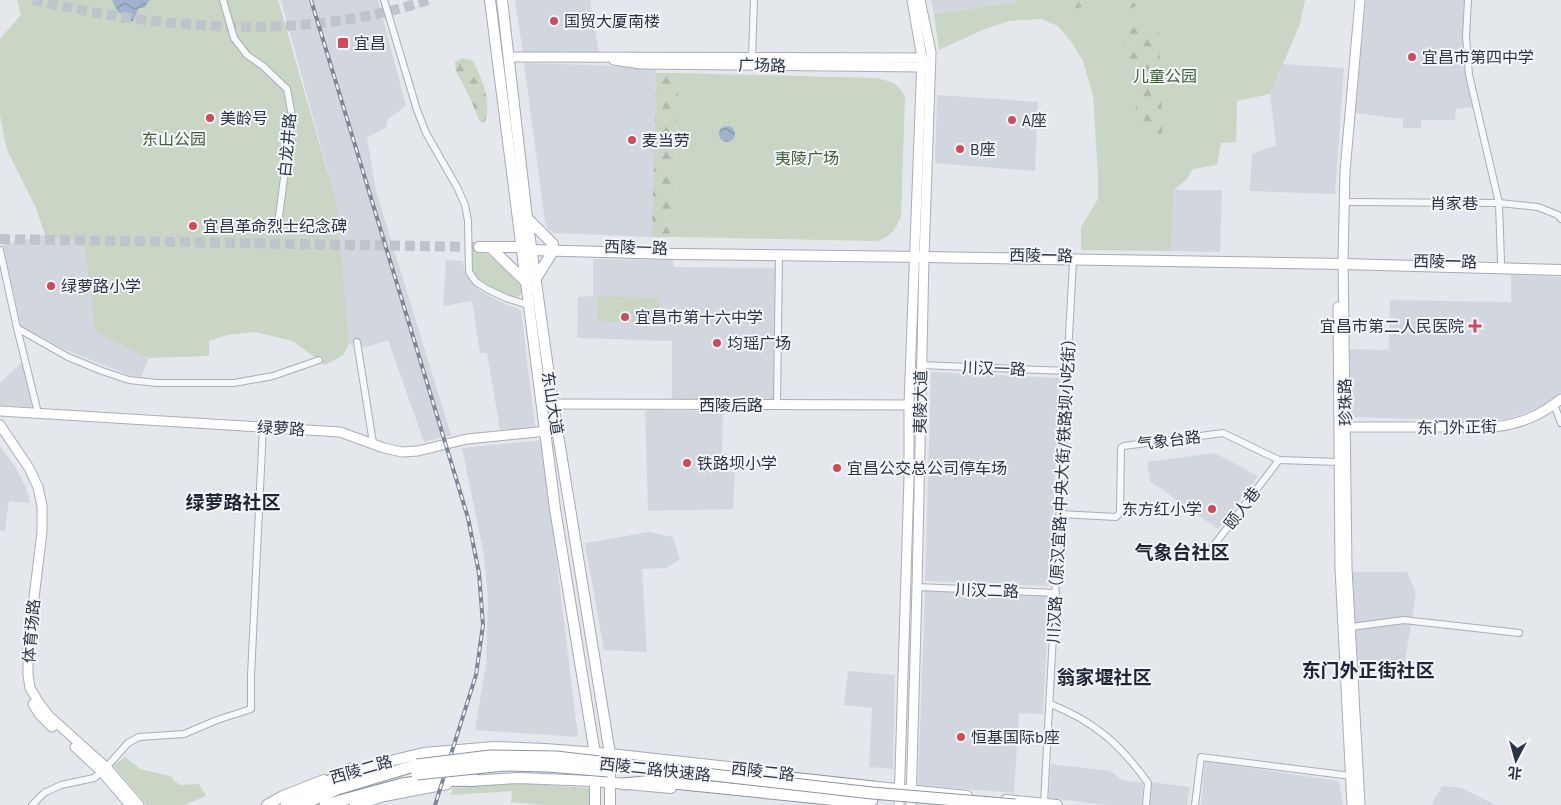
<svg xmlns="http://www.w3.org/2000/svg" width="1561" height="805" font-family="'Source Sans 3','Noto Sans SC',sans-serif">
	<style>
		.built { fill: #d2d6de }
		.green { fill: #c9d6c5 }
		.forest { fill: url(#forest-firs) }
		.water { fill: url(#water-waves) }
		.lines { fill: none; stroke-linecap: round; stroke-linejoin: round }
		.primary-tunnel { stroke: #bfc3cb; stroke-width: 10; stroke-dasharray: 10 5; stroke-linecap: butt }
		.street-casing { stroke: #a9aeb7; stroke-width: 8 }
		.secondary-casing { stroke: #a9aeb7; stroke-width: 11 }
		.primary-casing { stroke: #a3abb8; stroke-width: 12 }
		.highway-casing { stroke: #8b94a3; stroke-width: 13 }
		.street { stroke: #f7f8fa; stroke-width: 6 }
		.secondary { stroke: #fff; stroke-width: 9 }
		.primary { stroke: #fff; stroke-width: 10 }
		.highway { stroke: #fff; stroke-width: 11 }
		.rail-casing { stroke: #7d8696; stroke-width: 4 }
		.rail { stroke: #f4f6f9; stroke-width: 2; stroke-dasharray: 5.5; stroke-linecap: butt }
		.highway-bridge-casing { stroke: #8b94a3; stroke-width: 13; stroke-linecap: butt }
		.highway-bridge { stroke: #fff; stroke-width: 11 }
		.poi-dot { fill: #d1495b; stroke: #f4f6f9; stroke-width: 2 }
		.labels { text-anchor: middle; stroke-width: 4; stroke-linejoin: round; paint-order: stroke }
		.poi-label { font-size: 16px; fill: #2b3445; stroke: #f4f6f9; text-anchor: start }
		.street-label { font-size: 16px; fill: #2b3445; stroke: #f4f6f9 }
		.park-label { font-size: 16px; fill: #3f6138; stroke: #f4f6f9 }
		.quarter-label { font-size: 19px; font-weight: bold; fill: #1d2536; stroke: #f4f6f9 }
	</style>
	<defs>
		<pattern id="forest-firs" width="22" height="20" patternUnits="userSpaceOnUse" patternTransform="scale(1.25)"><rect width="22" height="20" fill="#c9d6c5"/><path d="M5 1l3.5 6h-7zM16 11l3.5 6h-7z" fill="#adb8ab"/></pattern>
		<pattern id="water-waves" width="16" height="10" patternUnits="userSpaceOnUse" patternTransform="scale(1.25)"><rect width="16" height="10" fill="#9fb4cc"/><path d="M0 5q4-4 8 0t8 0" fill="none" stroke="#8293a7"/></pattern>
	</defs>
	<rect width="100%" height="100%" fill="#e4e7ec"/>
	<!-- built -->
	<g class="built">
		<polygon points="281,0 378,0 406,106 388,119 386,128 367,137 376,191 451,435 424,442 388,340 367,347 349,344 337,205"/>
		<polygon points="515,0 592,0 590,1 599,52 523,53"/>
		<polygon points="931,0 1018,0 1018,2 934,14"/>
		<polygon points="1366,0 1464,0 1463,38 1466,76 1472,107 1456,109 1455,120 1421,120 1421,128 1403,128 1403,119 1355,113"/>
		<polygon points="524,63 656,67 652,237 554,233 548,229 545,222"/>
		<polygon points="1283,64 1344,68 1335,194 1250,191 1252,154 1276,145 1270,94"/>
		<polygon points="937,95 1038,102 1035,171 935,163"/>
		<polygon points="1174,190 1222,190 1220,252 1171,251"/>
		<polygon points="45,235 84,244 95,332 149,358 141,377 129,375 66,350 21,326 3,245"/>
		<polygon points="593,259 673,260 673,267 775,268 774,401 672,399 672,341 577,338 578,297 593,296"/>
		<polygon points="446,260 463,261 465,274 480,291 503,303 521,310 535,426 500,430 487,353 480,353 472,301 443,306"/>
		<polygon points="1511,275 1561,277 1561,392 1540,408 1508,419 1483,421 1349,417 1348,349 1389,350 1390,300 1511,302"/>
		<polygon points="22,362 32,407 0,405 0,383"/>
		<polygon points="931,372 1060,378 1049,586 925,581"/>
		<polygon points="645,410 723,411 722,453 727,453 727,472 735,472 733,509 648,511"/>
		<polygon points="542,440 578,737 475,730 486,664 488,598 484,555 462,448"/>
		<polygon points="0,446 16,468 26,488 30,503 9,501 5,531 0,530"/>
		<polygon points="1215,453 1258,476 1218,529 1150,481 1147,462"/>
		<polygon points="649,532 673,537 680,559 667,568 642,569 647,652 604,650 585,543"/>
		<polygon points="1350,572 1407,572 1416,593 1405,661 1405,674 1355,673"/>
		<polygon points="925,591 1049,596 1043,714 1019,713 1014,793 918,785"/>
		<polygon points="848,671 895,675 893,769 869,767 872,708 844,705"/>
		<polygon points="1205,761 1339,781 1343,805 1201,805"/>
		<polygon points="1051,764 1110,771 1122,780 1143,783 1142,805 1106,805 1049,798"/>
		<polygon points="1151,782 1190,787 1187,805 1148,805"/>
		<polygon points="1442,786 1461,788 1496,805 1431,805"/>
	</g>
	<!-- green -->
	<g class="green">
		<polygon points="17,0 278,0 337,205 349,344 343,355 325,365 293,341 255,332 227,335 209,341 209,356 149,358 95,332 84,244 45,235 36,208 7,150 0,116 0,39 21,15"/>
		<polygon points="1018,0 1305,0 1300,24 1270,94 1237,101 1236,142 1221,143 1217,165 1193,169 1187,179 1174,190 1171,251 1081,250 1081,227 1098,199 1098,175 1093,96 1083,61 1072,43 1058,26 1041,19 1010,21 987,28 939,50 934,14 1018,2"/>
		<path d="M 679,73 L 877,78 C 891,82 899,83 905,97 L 901,216 C 896,229 891,237 877,241 L 674,237 Z"/>
		<path d="M 479,250 L 489,255 L 521,284 L 521,294 L 518,297 L 513,296 C 499,291 480,286 473,271 C 470,265 472,257 471,251 Z"/>
		<polygon points="598,296 660,298 660,323 597,321"/>
		<polygon points="125,757 140,769 170,776 179,785 199,784 206,796 184,805 147,805 113,766"/>
		<polygon points="515,783 589,788 590,805 544,805 511,802 512,791 451,795 453,788"/>
	</g>
	<!-- forest -->
	<g class="forest">
		<path d="M 1063,0 L 1091,0 C 1085,8 1071,10 1061,10 L 1060,5 Z"/>
		<polygon points="1113,0 1143,0 1144,2 1124,12 1114,12"/>
		<polygon points="1144,24 1154,28 1159,33 1162,124 1162,132 1160,136 1142,125 1137,114 1129,60 1123,46 1124,35 1132,28"/>
		<path d="M 463,58 L 473,61 C 482,79 492,102 485,122 L 481,123 L 479,120 L 471,100 L 456,71 L 455,62 Z"/>
		<polygon points="656,73 679,73 674,237 652,237"/>
	</g>
	<!-- water -->
	<g class="water">
		<polygon points="112,0 150,0 144,8 139,8 133,21 122,23 120,20 124,19 125,16 118,12"/>
		<circle cx="727" cy="134" r="8"/>
	</g>
	<g class="lines">
		<!-- primary-tunnel -->
		<g class="primary-tunnel">
			<path d="M 33,0 C 162,29 301,42 428,0"/>
			<polyline points="0,239 479,247"/>
		</g>
		<defs>
			<g id="street">
				<polyline points="223,0 234,38 247,55 263,66 287,89 292,116 278,224"/>
				<polyline points="384,0 417,110 426,133 457,187 465,205 468,221 469,272 476,282 487,289 506,298 528,305"/>
				<polyline points="1468,0 1466,36 1469,75 1499,203 1501,262"/>
				<polyline points="752,57 754,0"/>
				<polyline points="1344,202 1499,203 1538,207 1558,215 1561,219"/>
				<polyline points="0,250 17,328 38,413"/>
				<polyline points="17,328 68,357 102,371 129,380 157,383 234,383 273,376 319,360"/>
				<polyline points="357,342 373,443"/>
				<polyline points="921,365 1067,371"/>
				<polyline points="1554,404 1561,423"/>
				<polyline points="777,405 779,255"/>
				<polyline points="1060,514 1116,517 1120,513 1121,448 1124,446 1223,433 1279,460 1338,462"/>
				<polyline points="1205,557 1279,460"/>
				<polyline points="917,587 1056,593"/>
				<polyline points="1351,627 1404,620 1519,633"/>
				<path d="M 1050,704 C 1094,721 1121,745 1148,783 L 1146,805"/>
				<polyline points="1044,803 1073,261"/>
				<polyline points="32,805 44,793 61,785 94,778 102,772 128,743 139,737 184,734 217,720 251,709 251,676 263,427"/>
				<polyline points="1195,805 1201,757 1351,776"/>
			</g>
			<g id="secondary">
				<polyline points="1360,0 1345,171 1343,260 1347,568 1360,805"/>
				<polyline points="509,57 922,58"/>
				<polyline points="614,60 641,64 922,67"/>
				<polyline points="1338,307 1340,568 1352,805"/>
				<polyline points="553,404 909,405"/>
				<polyline points="0,411 340,432 384,448 402,452 418,451 467,439 557,430"/>
				<polyline points="0,425 29,468 38,487 42,506 42,532 28,647 28,675 30,688 39,703 49,716 106,767 139,805"/>
				<path d="M 1345,427 L 1493,427 C 1521,424 1539,416 1561,399"/>
				<polyline points="33,704 40,715 52,727"/>
				<polyline points="75,747 102,772 130,805"/>
				<polyline points="899,805 909,478 909,405 922,58 912,0"/>
				<polyline points="911,805 917,587 924,257 931,52 920,0"/>
			</g>
			<g id="primary">
				<polyline points="490,0 555,509 595,754 595,805"/>
				<polyline points="502,0 527,218 553,404 610,754 610,805"/>
				<polyline points="527,218 553,244"/>
				<polyline points="479,247 521,247 531,250 675,254 924,257 1343,264 1561,270"/>
				<polyline points="490,247 525,281"/>
				<polyline points="535,280 553,251"/>
				<polyline points="344,772 424,753 494,747 545,749 610,754 783,773"/>
				<polyline points="469,781 518,778 594,781 671,788"/>
				<polyline points="867,786 967,796"/>
				<polyline points="1006,800 1057,805"/>
				<polyline points="267,805 283,796 324,780"/>
				<polyline points="355,805 384,796 447,784"/>
			</g>
			<g id="highway">
				<polyline points="773,776 873,787"/>
				<polyline points="624,784 654,781 848,801 872,800"/>
				<polyline points="286,805 351,769"/>
				<polyline points="301,805 337,789 417,765"/>
				<polyline points="325,805 402,784 425,781 476,780"/>
			</g>
		</defs>
		<!-- street casing -->
		<use href="#street" class="street-casing"/>
		<!-- secondary casing -->
		<use href="#secondary" class="secondary-casing"/>
		<!-- primary casing -->
		<use href="#primary" class="primary-casing"/>
		<!-- highway casing -->
		<use href="#highway" class="highway-casing"/>
		<!-- street -->
		<use href="#street" class="street"/>
		<!-- secondary -->
		<use href="#secondary" class="secondary"/>
		<!-- primary -->
		<use href="#primary" class="primary"/>
		<!-- highway -->
		<use href="#highway" class="highway"/>
		<defs>
			<polyline id="rail" points="311,0 468,518 479,573 483,625 476,675 435,805"/>
		</defs>
		<!-- rail casing -->
		<use href="#rail" class="rail-casing"/>
		<!-- rail -->
		<use href="#rail" class="rail"/>
		<defs>
			<g id="highway-bridge">
				<polyline points="417,765 490,756 556,757 872,793 1015,805"/>
				<polyline points="417,774 504,765 548,766 608,771"/>
			</g>
		</defs>
		<!-- highway-bridge casing -->
		<use href="#highway-bridge" class="highway-bridge-casing"/>
		<!-- highway-bridge -->
		<use href="#highway-bridge" class="highway-bridge"/>
	</g>
	<!-- markers -->
	<g class="poi-dot">
		<circle cx="554" cy="21" r="5"/>
		<rect x="337" y="37" width="12" height="12" rx="2.5"/>
		<circle cx="1412" cy="57" r="5"/>
		<circle cx="210" cy="118" r="5"/>
		<circle cx="1012" cy="120" r="5"/>
		<circle cx="632" cy="140" r="5"/>
		<circle cx="960" cy="149" r="5"/>
		<circle cx="193" cy="226" r="5"/>
		<circle cx="51" cy="286" r="5"/>
		<circle cx="625" cy="317" r="5"/>
		<path d="M1472.5 318.5h5v5h5v5h-5v5h-5v-5h-5v-5h5z"/>
		<circle cx="717" cy="343" r="5"/>
		<circle cx="687" cy="463" r="5"/>
		<circle cx="837" cy="468" r="5"/>
		<circle cx="1212" cy="509" r="5"/>
		<circle cx="961" cy="737" r="5"/>
	</g>
	<g class="labels">
		<!-- poi labels -->
		<g class="poi-label">
			<text x="564" y="27">国贸大厦南楼</text>
			<text x="354" y="49">宜昌</text>
			<text x="1422" y="63">宜昌市第四中学</text>
			<text x="220" y="124">美龄号</text>
			<text x="1022" y="126">A座</text>
			<text x="642" y="146">麦当劳</text>
			<text x="970" y="155">B座</text>
			<text x="203" y="232">宜昌革命烈士纪念碑</text>
			<text x="61" y="292">绿萝路小学</text>
			<text x="635" y="323">宜昌市第十六中学</text>
			<text x="1464" y="332" text-anchor="end">宜昌市第二人民医院</text>
			<text x="727" y="349">均瑶广场</text>
			<text x="697" y="469">铁路坝小学</text>
			<text x="847" y="474">宜昌公交总公司停车场</text>
			<text x="1202" y="515" text-anchor="end">东方红小学</text>
			<text x="971" y="743">恒基国际b座</text>
		</g>
		<!-- street labels -->
		<g class="street-label">
			<text transform="translate(762 65) rotate(1)" y="6">广场路</text>
			<text transform="translate(287 145) rotate(-85)" y="6">白龙井路</text>
			<text x="1454" y="209">肖家巷</text>
			<text transform="translate(636 247) rotate(2)" y="6">西陵一路</text>
			<text transform="translate(1041 255) rotate(1)" y="6">西陵一路</text>
			<text transform="translate(1445 261) rotate(1)" y="6">西陵一路</text>
			<text transform="translate(994 368) rotate(2)" y="6">川汉一路</text>
			<text transform="translate(920 402) rotate(-89)" y="6">夷陵大道</text>
			<text transform="translate(1345 402) rotate(-91)" y="6">珍珠路</text>
			<text transform="translate(553 403) rotate(81)" y="6">东山大道</text>
			<text x="731" y="411">西陵后路</text>
			<text transform="translate(1457 427) rotate(-1)" y="6">东门外正街</text>
			<text transform="translate(281 428) rotate(3)" y="6">绿萝路</text>
			<text transform="translate(1169 440) rotate(-7)" y="6">气象台路</text>
			<text transform="translate(1061 487) rotate(-87)" y="6">川汉路（原汉宜路·中央大街/铁路坝小吃街）</text>
			<text transform="translate(1242 508) rotate(-53)" y="6">颐人巷</text>
			<text transform="translate(987 590) rotate(2)" y="6">川汉二路</text>
			<text transform="translate(31 631) rotate(-85)" y="6">体育场路</text>
			<text transform="translate(361 769) rotate(-16)" y="6">西陵二路</text>
			<text transform="translate(655 769) rotate(6)" y="6">西陵二路快速路</text>
			<text transform="translate(763 771) rotate(6)" y="6">西陵二路</text>
		</g>
		<!-- park labels -->
		<g class="park-label">
			<text x="1165" y="82">儿童公园</text>
			<text x="174" y="145">东山公园</text>
			<text x="807" y="164">夷陵广场</text>
		</g>
		<!-- quarter labels -->
		<g class="quarter-label">
			<text x="233" y="509">绿萝路社区</text>
			<text x="1182" y="559">气象台社区</text>
			<text x="1368" y="677">东门外正街社区</text>
			<text x="1104" y="684">翁家堰社区</text>
		</g>
	</g>
	<!-- north arrow -->
	<g transform="translate(1516 760) rotate(186)" stroke="#f4f6f9" stroke-width="4" paint-order="stroke">
	<path d="M0-4L9 19L0 12L-9 19Z" fill="#2b3445"/>
	<text y="-8" font-size="14" font-weight="bold" text-anchor="middle" fill="#2b3445">北</text>
	</g>
</svg>
